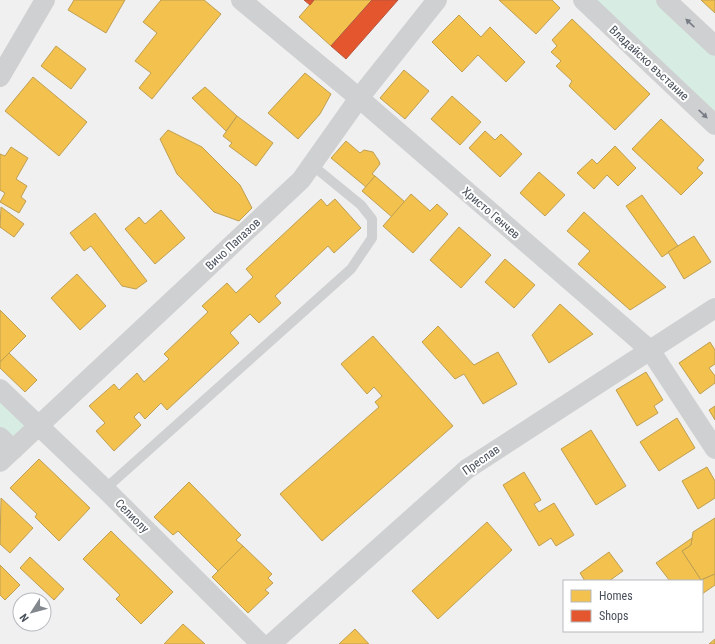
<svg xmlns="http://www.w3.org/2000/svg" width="715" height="644" font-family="'Roboto Condensed',sans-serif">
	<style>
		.green { fill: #d7ede3 }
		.homes { fill: #f2c14e; stroke: #bf9f52 }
		.shops { fill: #e4572e; stroke: #b6553c }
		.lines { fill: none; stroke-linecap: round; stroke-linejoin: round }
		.lane { stroke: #cfd0d2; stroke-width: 10 }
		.street { stroke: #cfd0d2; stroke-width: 20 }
		.oneway { fill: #787d85 }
		.labels { text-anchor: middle; stroke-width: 4; stroke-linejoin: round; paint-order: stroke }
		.street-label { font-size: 12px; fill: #49505b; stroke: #fff }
	</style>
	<rect width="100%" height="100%" fill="#f0f0f0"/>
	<!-- green -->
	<g class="green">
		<polygon points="583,0 666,0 715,46 715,125"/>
		<polygon points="0,389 39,425 13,450 0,437"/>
	</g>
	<!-- homes -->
	<g class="homes">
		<polygon points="74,0 125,0 106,33 68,10"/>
		<polygon points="161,0 204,0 221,14 152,99 139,88 151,73 135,61 157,33 143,22"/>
		<polygon points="314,0 372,0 331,46 299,17"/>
		<polygon points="499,0 552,0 560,8 536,34"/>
		<polygon points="701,0 715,0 715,13"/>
		<polygon points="459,15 481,37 490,27 525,62 506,82 478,55 462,72 432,42"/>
		<polygon points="572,19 650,94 615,130 569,86 572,81 556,66 561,61 551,52 557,46 552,40"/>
		<polygon points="56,46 86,69 71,89 41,66"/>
		<polygon points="404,70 429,91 405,119 380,98"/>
		<polygon points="305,73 331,94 320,114 298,139 268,113"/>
		<polygon points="33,77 87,122 59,156 5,111"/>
		<polygon points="205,87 237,116 226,131 192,98"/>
		<polygon points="452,96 481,122 460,145 431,119"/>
		<polygon points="237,116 273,143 256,166 229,146 232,143 223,136"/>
		<polygon points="661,119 704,160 697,168 703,173 681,195 632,149"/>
		<polygon points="168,130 202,147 240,185 252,208 239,221 214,212 177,174 160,139"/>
		<polygon points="485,131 495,140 501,134 522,154 500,177 469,148"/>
		<polygon points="346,141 360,153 364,150 373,152 379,161 380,164 372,174 375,176 366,187 331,158"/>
		<polygon points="615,146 636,168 618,186 607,175 594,189 577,173 592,159 597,164"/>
		<polygon points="11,147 28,158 16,179 27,186 21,197 26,201 19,213 0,202 5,193 0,190 0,154 5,156"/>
		<polygon points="539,172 565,195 545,216 520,193"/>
		<polygon points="375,176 405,202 392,217 362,191"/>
		<polygon points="411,194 430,211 437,204 448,214 413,253 383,226"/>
		<polygon points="642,195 678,246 662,257 626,206"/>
		<polygon points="321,199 327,206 335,199 361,228 334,253 328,246 275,296 281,303 259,323 250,314 230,333 239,343 167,410 161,403 145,419 139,412 134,417 141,425 114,451 96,431 105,423 89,406 114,384 119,390 137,373 144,382 169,359 164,354 208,312 202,306 227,283 236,293 253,277 246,269"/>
		<polygon points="1,207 24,224 14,237 0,227"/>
		<polygon points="161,210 185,238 155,264 125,229 139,217 145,224"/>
		<polygon points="584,212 666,287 630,310 578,264 590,251 567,231"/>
		<polygon points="95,213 147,281 136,289 122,286 91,246 84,251 70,233"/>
		<polygon points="459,227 491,255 461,288 430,260"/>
		<polygon points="694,236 711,262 684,279 668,252"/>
		<polygon points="505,259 535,285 514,308 485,282"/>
		<polygon points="77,274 106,306 80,330 51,298"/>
		<polygon points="560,304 593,334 549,363 532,335"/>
		<polygon points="0,310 26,336 0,362"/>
		<polygon points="438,326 474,365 498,352 517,384 483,404 464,374 455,379 422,342"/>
		<polygon points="373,336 453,426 322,541 280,494 379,407 375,402 382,396 374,387 367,394 341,364"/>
		<polygon points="710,342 715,350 715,364 709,368 715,376 715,383 700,394 679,363"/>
		<polygon points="9,353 37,380 25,392 0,368 0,362"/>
		<polygon points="646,372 663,400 654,406 658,413 637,426 616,390"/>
		<polygon points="715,406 715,420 709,410"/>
		<polygon points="677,418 695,448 659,471 640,442"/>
		<polygon points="591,430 626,486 596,505 561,449"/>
		<polygon points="39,459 90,508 59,541 35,517 37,514 10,488"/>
		<polygon points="707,467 715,481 715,498 698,509 682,481"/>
		<polygon points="524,472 541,500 534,504 539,512 554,503 574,535 556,546 551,538 539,546 503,485"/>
		<polygon points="189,482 241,535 236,540 243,546 218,571 178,531 173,535 154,517"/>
		<polygon points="1,498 33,528 10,553 0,544"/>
		<polygon points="715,518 715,574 701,580 682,551 691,545 693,532"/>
		<polygon points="487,522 512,550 438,619 412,591"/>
		<polygon points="111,531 173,592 141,624 116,599 120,595 83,559"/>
		<polygon points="692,538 691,545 682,551 701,580 715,574 715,585 702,594 702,581 670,581 656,563"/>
		<polygon points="243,546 272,574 268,578 273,583 265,590 269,593 248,613 212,577"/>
		<polygon points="609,552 623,571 609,581 585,581 580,573"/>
		<polygon points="30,557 64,589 54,600 20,568"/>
		<polygon points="0,565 20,585 5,600 0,595"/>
		<polygon points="183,624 205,644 164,644"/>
		<polygon points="355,629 369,644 339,644"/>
		<polygon points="715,639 715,644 709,644"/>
	</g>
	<!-- shops -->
	<g class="shops">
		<polygon points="304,0 314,0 310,5"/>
		<polygon points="372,0 398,0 346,59 331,46"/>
	</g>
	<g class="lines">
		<!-- lane -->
		<polyline class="lane" points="105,489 351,269 372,238 372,219 361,205 312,165"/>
		<!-- street -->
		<g class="street">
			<polyline points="241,0 359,98 650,350 715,449"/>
			<polyline points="583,0 715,125"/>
			<polyline points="666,0 715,46"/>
			<polyline points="0,77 45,0"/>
			<polyline points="0,389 105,489 261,644"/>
			<polyline points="0,437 13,450"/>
			<polyline points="0,462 301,180 359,98 437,0"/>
			<polyline points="271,644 467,469 715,308"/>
		</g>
	</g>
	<!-- one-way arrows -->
	<defs><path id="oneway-solid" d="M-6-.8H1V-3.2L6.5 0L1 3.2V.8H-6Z"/></defs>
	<g class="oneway">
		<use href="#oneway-solid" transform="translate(690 23) rotate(-137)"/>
		<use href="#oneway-solid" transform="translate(703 114) rotate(43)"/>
	</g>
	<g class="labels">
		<!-- street labels -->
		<g class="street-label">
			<text transform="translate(649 63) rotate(43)" y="4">Владайско въстание</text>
			<text transform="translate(491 213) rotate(41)" y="4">Христо Генчев</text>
			<text transform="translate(233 244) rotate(-43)" y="4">Вичо Папазов</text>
			<text transform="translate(481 460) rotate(-35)" y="4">Преслав</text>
			<text transform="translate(132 516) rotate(45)" y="4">Селиолу</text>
		</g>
	</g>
	<!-- legend -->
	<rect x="563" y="580" width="140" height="52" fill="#ffffff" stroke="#b6b9bd"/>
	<rect x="571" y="590" width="20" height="12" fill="#f2c14e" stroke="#b6b9bd"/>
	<text x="599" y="600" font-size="12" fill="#49505b">Homes</text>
	<rect x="571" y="610" width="20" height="12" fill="#e4572e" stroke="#b6b9bd"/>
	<text x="599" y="620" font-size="12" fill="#49505b">Shops</text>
	<!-- north arrow -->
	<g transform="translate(32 612) rotate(234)"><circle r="19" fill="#ffffff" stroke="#b6b9bd"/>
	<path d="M0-3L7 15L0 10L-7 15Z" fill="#83888f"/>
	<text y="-6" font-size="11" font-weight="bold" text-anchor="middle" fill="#49505b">N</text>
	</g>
</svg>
